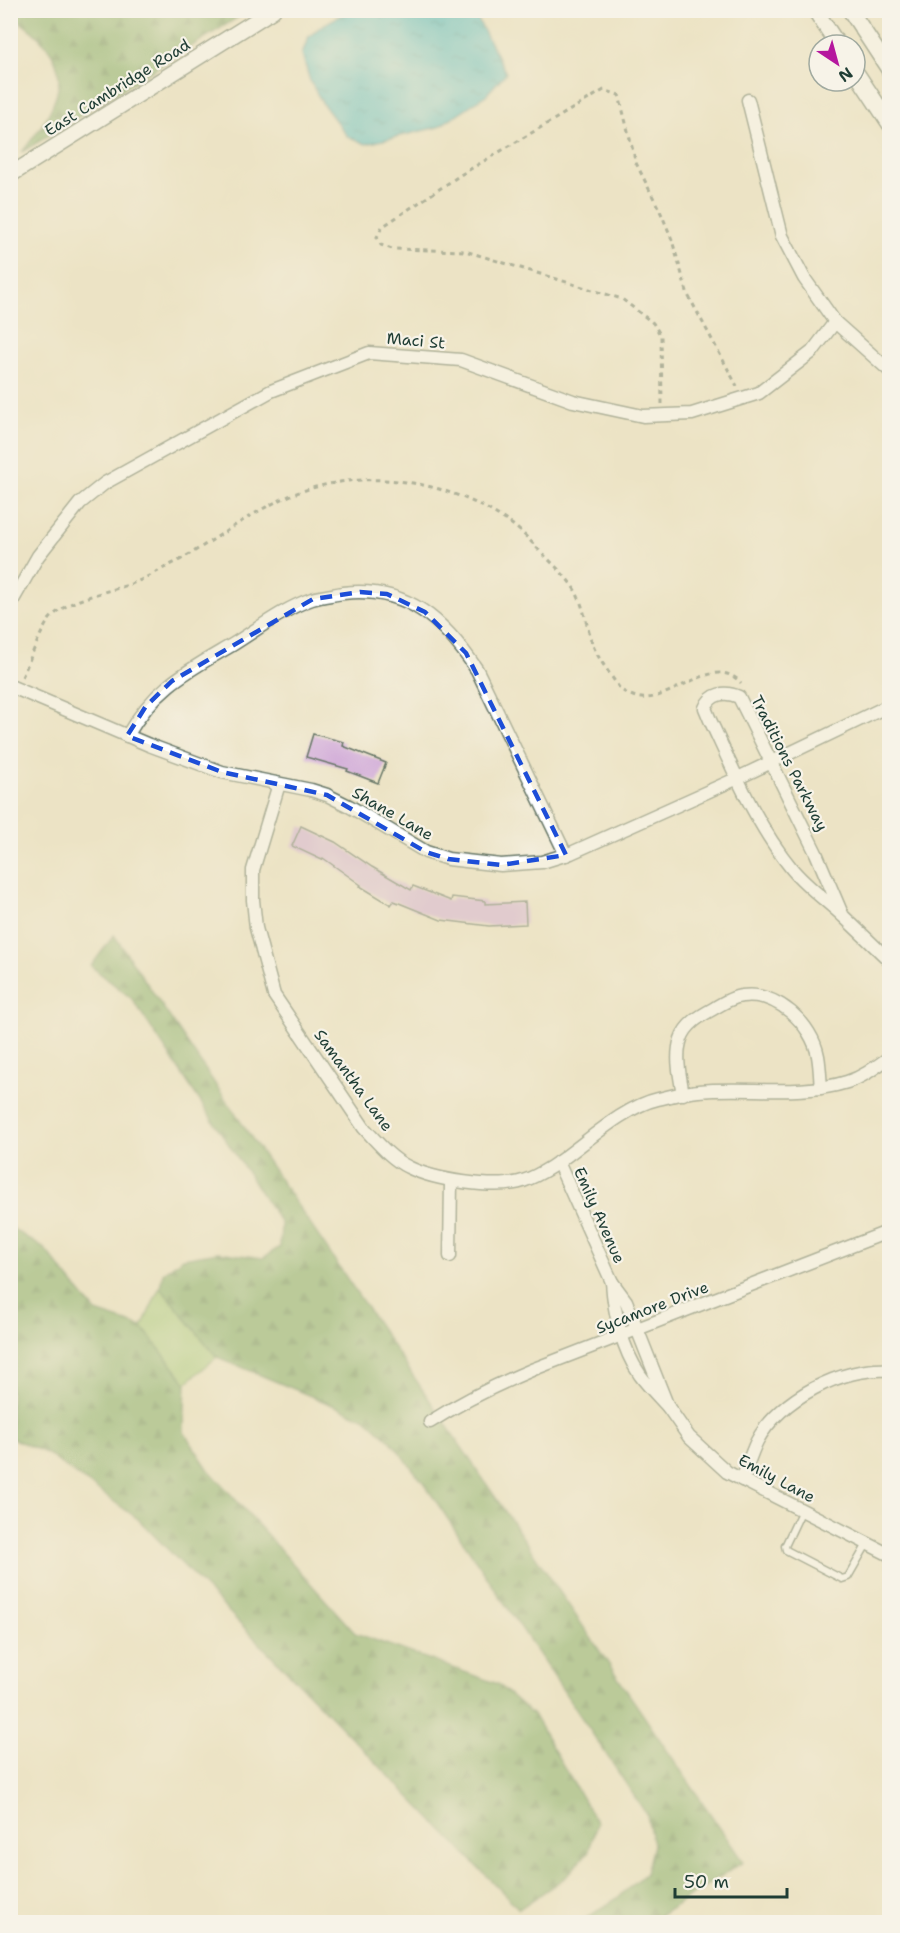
<svg xmlns="http://www.w3.org/2000/svg" width="900" height="1933" font-family="'Shantell Sans',sans-serif">
	<style>
		.grass { fill: #9ec773; stroke: #5e8254; stroke-width: 1.5 }
		.forest { fill: url(#forest-firs); stroke: #4e744c; stroke-width: 1.5 }
		.water { fill: url(#water-ripples); stroke: #377d7e; stroke-width: 1.5 }
		.building { fill: #d3aed9 }
		.lines { fill: none; stroke-linecap: round; stroke-linejoin: round }
		.service-casing { stroke: #677767; stroke-width: 9 }
		.minor-casing { stroke: #677767; stroke-width: 15 }
		.tertiary-casing { stroke: #677767; stroke-width: 18 }
		.path { stroke: #677767; stroke-width: 3; stroke-dasharray: 4.5 4.5; stroke-linecap: butt }
		.service { stroke: #fff; stroke-width: 6 }
		.minor { stroke: #fff; stroke-width: 12 }
		.tertiary { stroke: #fff; stroke-width: 15 }
		.marked { fill: none; stroke: #1d4ed8; stroke-width: 4.5; stroke-dasharray: 12 8; stroke-linejoin: round }
		.labels { text-anchor: middle; stroke-width: 4.5; stroke-linejoin: round; paint-order: stroke }
		.street-label { font-size: 16px; fill: #1f3d34; stroke: #f7f3e8 }
	</style>
	<defs>
		<pattern id="forest-firs" width="22" height="20" patternUnits="userSpaceOnUse" patternTransform="scale(1.5)"><rect width="22" height="20" fill="#7eac65"/><path d="M5 1l3.5 6h-7zM16 11l3.5 6h-7z" fill="#678d54"/></pattern>
		<pattern id="water-ripples" width="26" height="14" patternUnits="userSpaceOnUse" patternTransform="scale(1.5)"><rect width="26" height="14" fill="#4fbdc7"/><path d="M2 4q2-2 4 0t4 0M15 11q2-2 4 0t4 0" fill="none" stroke="#419ba2"/></pattern>
	</defs>
	<rect width="100%" height="100%" fill="#f7f3e8"/>
	<filter id="ink" filterUnits="userSpaceOnUse"><feTurbulence type="fractalNoise" baseFrequency=".0167" numOctaves="2"/><feDisplacementMap in="SourceGraphic" scale="12" xChannelSelector="R" yChannelSelector="G"/><feConvolveMatrix kernelMatrix="1 2 1 2 8 2 1 2 1" color-interpolation-filters="sRGB"/></filter>
	<filter id="wash" filterUnits="userSpaceOnUse"><feTurbulence type="fractalNoise" baseFrequency=".008" numOctaves="4" result="noise"/><feDisplacementMap in="SourceGraphic" scale="24" xChannelSelector="R" yChannelSelector="G"/><feGaussianBlur stdDeviation="1.35" result="paint"/><feColorMatrix in="noise" values="0 0 0 0 0 0 0 0 0 0 0 0 0 0 0 0 0 1.4 0 .05"/><feComposite in="paint" operator="in"/></filter>
	<g filter="url(#wash)">
		<rect width="100%" height="100%" fill="#ece3c5"/>
		<!-- grass -->
		<polygon class="grass" points="160,1287 217,1357 186,1383 142,1327"/>
		<!-- forest -->
		<g class="forest">
			<path d="M 10,11 L 11,10 L 248,11 L 22,152 C 67,97 79,58 11,16 Z"/>
			<polygon points="114,935 743,1862 650,1922 580,1922 616,1899 646,1873 653,1845 647,1815 423,1482 390,1440 366,1419 217,1357 160,1287 163,1273 183,1258 218,1252 263,1258 280,1247 281,1223 132,999 91,966"/>
			<polygon points="10,1227 45,1249 96,1312 142,1327 186,1383 184,1432 209,1470 355,1633 498,1684 534,1716 597,1823 589,1851 566,1877 519,1909 138,1519 46,1453 11,1438"/>
		</g>
		<!-- water -->
		<polygon class="water" points="350,10 462,11 477,18 506,73 486,95 438,127 366,144 347,136 323,104 310,81 302,54 308,38 321,26"/>
		<g id="blocks">
			<!-- building -->
			<g class="building">
				<polygon points="313,734 344,742 343,746 386,763 378,783 347,771 348,769 306,757"/>
				<polygon points="301,826 335,842 372,867 411,890 413,886 451,901 452,897 485,901 485,904 525,902 526,924 489,926 441,920 394,901 391,905 360,886 361,885 323,858 322,860 292,846"/>
			</g>
		</g>
	</g>
	<g filter="url(#ink)">
		<use href="#blocks" fill-opacity="0" stroke="#677767" stroke-width="1.5"/>
		<g class="lines">
			<defs>
				<polyline id="service" points="802,1510 785,1546 786,1550 842,1579 848,1577 867,1544"/>
				<g id="minor">
					<polyline points="748,100 782,236 804,278 835,322 890,371"/>
					<polyline points="10,605 38,556 53,537 80,503 105,483 271,391 369,353 461,360 573,401 643,416 692,414 759,393 812,352 835,322"/>
					<polyline points="10,686 149,745 222,772 311,790 327,795 349,806 426,852 448,859 501,865 542,862 571,853 738,778 890,705"/>
					<path d="M 127,736 C 155,687 186,672 232,645 C 258,629 283,609 312,599 C 321,596 333,595 343,593 C 407,586 444,620 477,670 L 566,855"/>
					<path d="M 279,784 L 253,870 L 253,900 L 256,928 L 274,995 L 364,1128 C 377,1142 391,1159 408,1167 C 434,1180 495,1190 523,1181 C 532,1178 543,1172 551,1167 C 582,1147 622,1107 658,1099 C 671,1096 685,1092 698,1091 C 747,1086 799,1097 847,1082 C 863,1077 876,1067 890,1057"/>
					<path d="M 843,916 C 827,901 806,886 792,869 C 756,825 734,771 710,720 L 705,708 C 711,693 725,691 739,697 L 816,853 L 842,914 L 843,916 L 890,961"/>
					<path d="M 683,1094 C 680,1077 675,1056 681,1039 C 686,1024 700,1016 713,1009 C 721,1004 733,997 742,996 C 777,991 812,1024 818,1056 C 820,1067 820,1078 821,1088"/>
					<polyline points="558,1162 612,1282"/>
					<polyline points="450,1256 451,1181"/>
					<path d="M 612,1282 L 626,1301 L 668,1407 C 659,1397 648,1386 640,1375 C 622,1349 614,1313 612,1282 Z"/>
					<polyline points="668,1407 689,1437 727,1472 890,1555"/>
					<path d="M 430,1422 C 463,1401 498,1384 534,1369 L 890,1231"/>
					<path d="M 742,1480 C 747,1467 751,1453 757,1441 C 779,1399 843,1366 890,1370"/>
				</g>
				<g id="tertiary">
					<polyline points="815,10 838,45"/>
					<polyline points="850,10 890,71"/>
					<polyline points="855,71 890,124"/>
					<polyline points="10,175 273,10"/>
				</g>
			</defs>
			<!-- service casing -->
			<use href="#service" class="service-casing"/>
			<!-- minor casing -->
			<use href="#minor" class="minor-casing"/>
			<!-- tertiary casing -->
			<use href="#tertiary" class="tertiary-casing"/>
			<!-- path -->
			<g class="path">
				<polyline points="662,404 661,336 653,323 622,299 465,251 392,249 381,245 377,237 382,227 462,174 604,90 619,95 636,163 661,213 671,237 688,295 737,386"/>
				<path d="M 22,677 C 29,662 40,632 49,620 C 65,599 108,592 131,584 C 147,578 161,569 176,562 C 216,540 251,511 294,494 C 365,467 447,479 510,523 C 522,531 532,543 543,554 C 553,564 565,575 573,587 C 584,604 586,624 592,643 C 598,659 611,675 620,689 C 627,694 637,699 646,698 C 676,697 716,654 741,683"/>
			</g>
			<!-- service -->
			<use href="#service" class="service"/>
			<!-- minor -->
			<use href="#minor" class="minor"/>
			<!-- tertiary -->
			<use href="#tertiary" class="tertiary"/>
		</g>
	</g>
	<!-- marked area -->
	<path d="M0 0H900V1933H0ZM 360,592 L 387,594 L 425,612 L 466,653 L 566,855 L 501,865 L 448,859 L 426,852 L 327,795 L 222,772 L 127,736 L 146,706 L 172,681 L 313,599 Z" fill="#ece3c5" fill-opacity=".55" fill-rule="evenodd"/>
	<path class="marked" d="M 360,592 L 387,594 L 425,612 L 466,653 L 566,855 L 501,865 L 448,859 L 426,852 L 327,795 L 222,772 L 127,736 L 146,706 L 172,681 L 313,599 Z"/>
	<g class="labels">
		<!-- street labels -->
		<g class="street-label">
			<text transform="translate(117 87) rotate(-32)" y="6">East Cambridge Road</text>
			<text transform="translate(416 340) rotate(5)" y="6">Maci St</text>
			<text transform="translate(790 763) rotate(63)" y="6">Traditions Parkway</text>
			<text transform="translate(393 813) rotate(30)" y="6">Shane Lane</text>
			<text transform="translate(354 1080) rotate(54)" y="6">Samantha Lane</text>
			<text transform="translate(600 1215) rotate(66)" y="6">Emily Avenue</text>
			<text transform="translate(652 1307) rotate(-21)" y="6">Sycamore Drive</text>
			<text transform="translate(777 1478) rotate(28)" y="6">Emily Lane</text>
		</g>
	</g>
	<!-- margin -->
	<rect width="900" height="1933" fill="none" stroke="#f7f3e8" stroke-width="36"/>
	<!-- north arrow -->
	<g transform="translate(837 63) rotate(144)"><circle r="28" fill="#f7f3e8" stroke="#a1aaa0" stroke-width="1.5"/>
	<path d="M0-4.5L10 22L0 15L-10 22Z" fill="#b5179e"/>
	<text y="-9" font-size="16" font-weight="bold" text-anchor="middle" fill="#1f3d34">N</text>
	</g>
	<!-- scale -->
	<path d="M675 1888v9h112v-9" fill="none" stroke="#1f3d34" stroke-width="3"/>
	<text x="684" y="1888" font-size="18" fill="#1f3d34" stroke="#f7f3e8" stroke-width="4.5" paint-order="stroke">50 m</text>
</svg>
